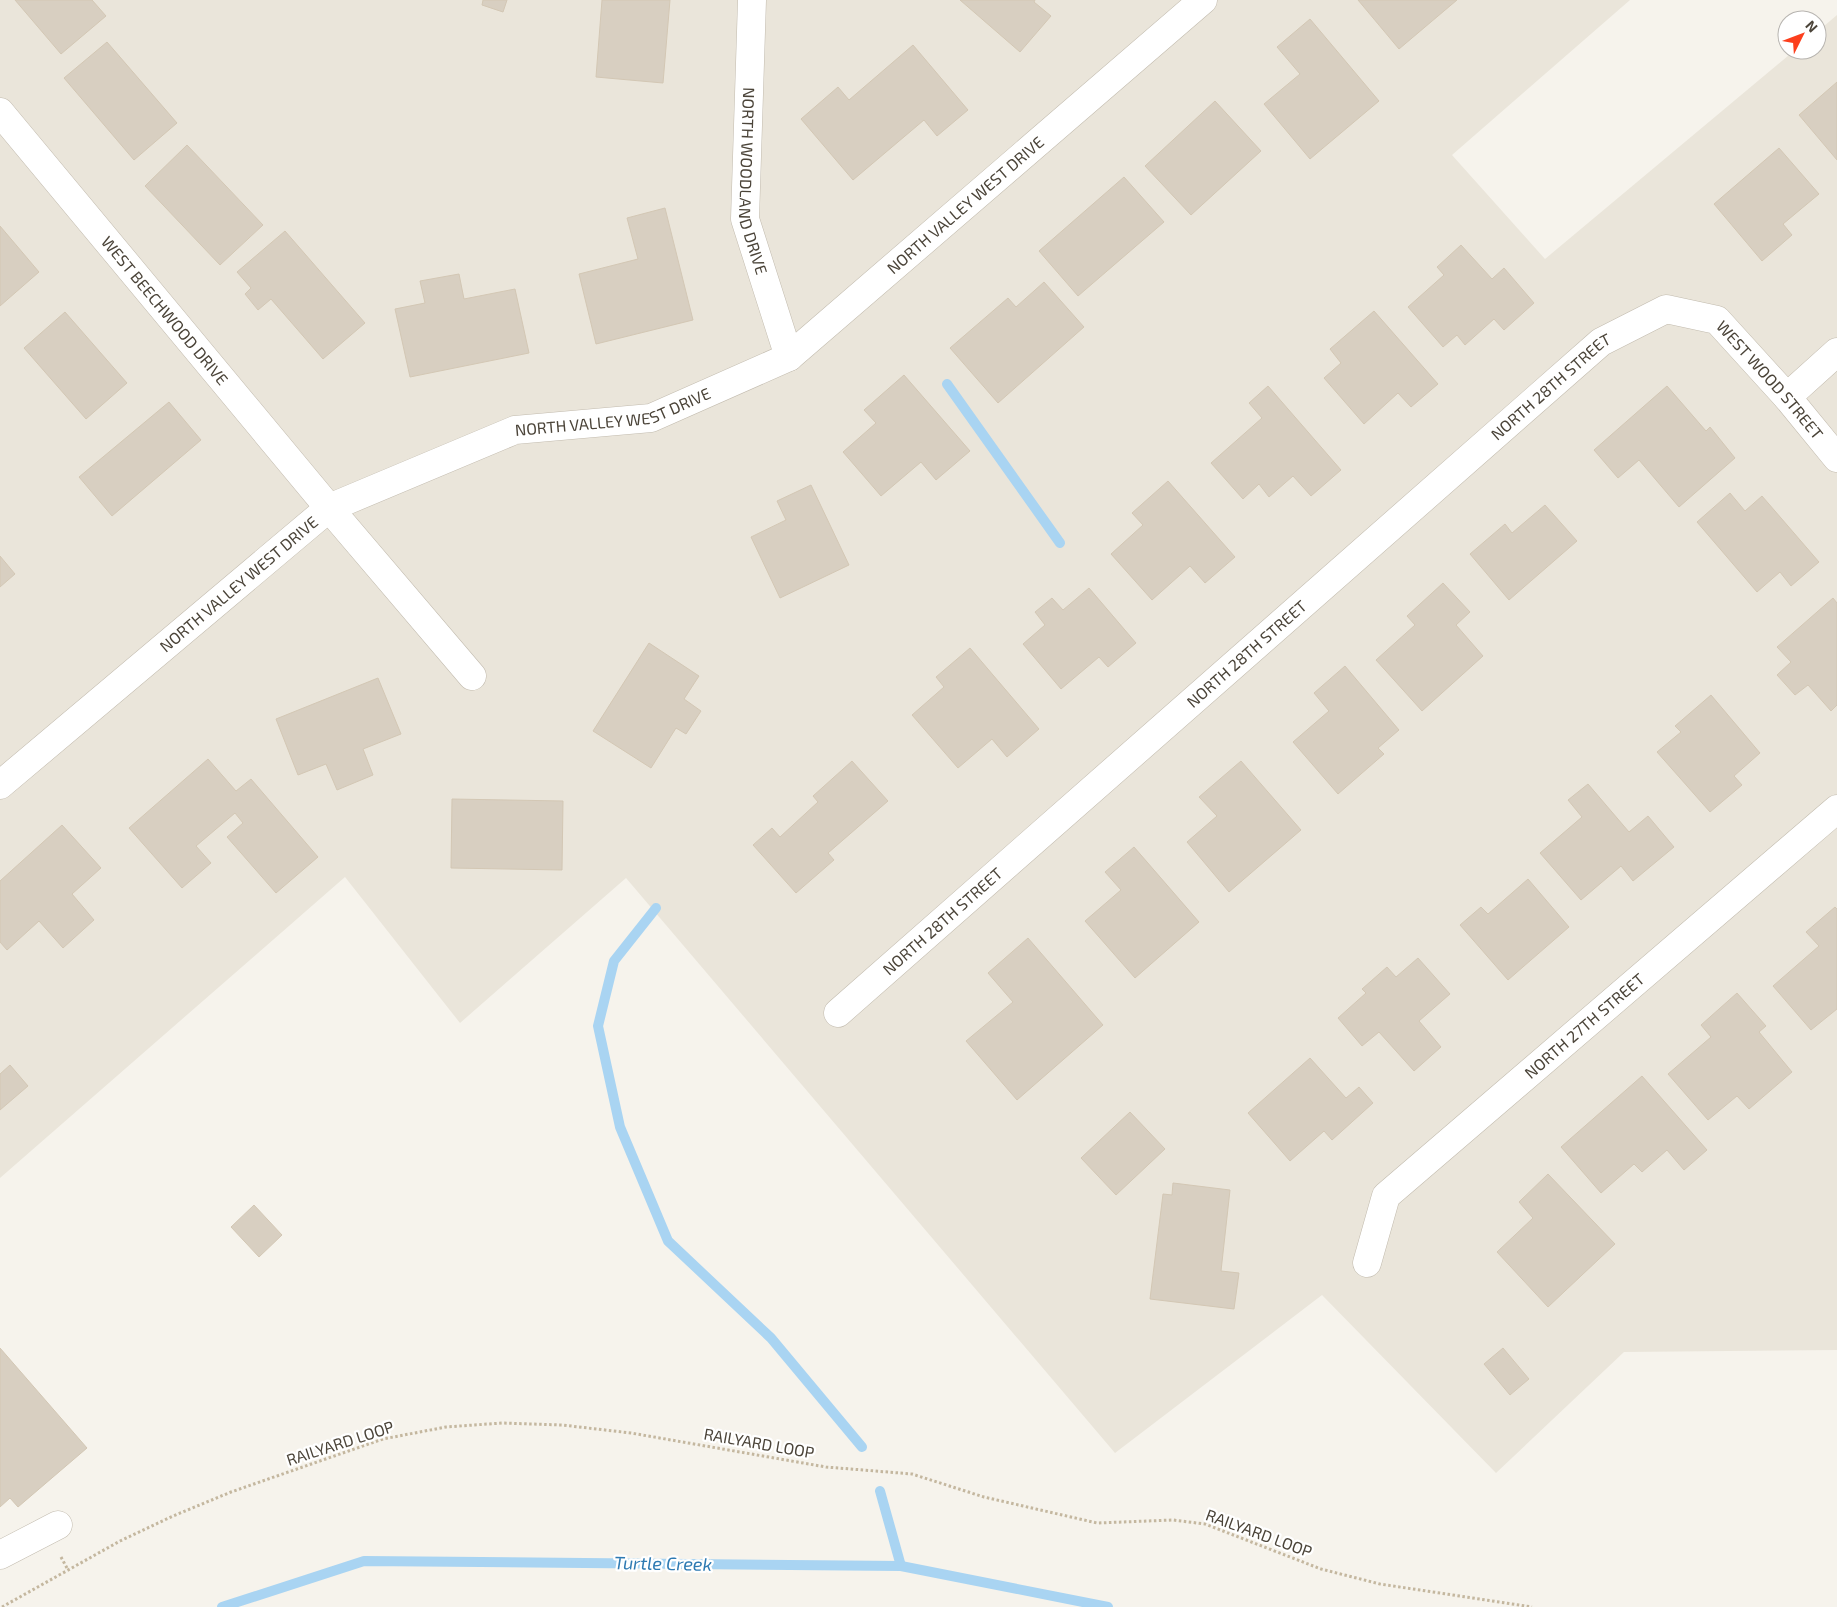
<svg xmlns="http://www.w3.org/2000/svg" width="1837" height="1607" font-family="'Exo 2',sans-serif">
	<style>
		.residential { fill: #eae5da }
		.lines { fill: none; stroke-linecap: round; stroke-linejoin: round }
		.stream { stroke: #a9d4f2; stroke-width: 10 }
		.building { fill: #d8cfc1; stroke: #d3c7b4 }
		.minor-casing { stroke: #c2bbae; stroke-width: 29 }
		.path { stroke: #c4b79f; stroke-width: 3; stroke-dasharray: 2.5 2.5; stroke-linecap: butt }
		.minor { stroke: #fff; stroke-width: 28 }
		.labels { text-anchor: middle; stroke-width: 4.5; stroke-linejoin: round; paint-order: stroke }
		.street-label { font-size: 16px; fill: #4b4439; stroke: #fff }
		.water-label { font-size: 18px; font-style: italic; fill: #2e7ab2; stroke: #fff }
	</style>
	<rect width="100%" height="100%" fill="#f6f3ec"/>
	<!-- residential -->
	<polygon class="residential" points="0,0 1630,0 1452,155 1545,259 1795,50 1817,50 1817,32 1837,15 1837,1350 1624,1352 1496,1473 1322,1295 1115,1453 626,878 460,1023 345,877 0,1178"/>
	<g class="lines">
		<!-- stream -->
		<g class="stream">
			<polyline points="947,384 1060,543"/>
			<polyline points="656,908 614,961 598,1026 620,1127 668,1241 771,1338 862,1447"/>
			<polyline points="880,1491 901,1566"/>
			<polyline points="222,1607 364,1561 901,1566 1108,1607"/>
		</g>
	</g>
	<!-- building -->
	<g class="building">
		<polygon points="15,0 92,0 106,16 61,54"/>
		<polygon points="483,0 507,0 503,12 482,5"/>
		<polygon points="602,0 670,0 663,83 596,77"/>
		<polygon points="960,0 1035,0 1034,2 1051,16 1020,52"/>
		<polygon points="1358,0 1457,0 1399,49"/>
		<polygon points="1310,19 1379,101 1310,159 1264,104 1300,74 1277,47"/>
		<polygon points="107,42 177,123 134,160 64,78"/>
		<polygon points="913,45 968,110 937,136 924,120 853,180 801,119 838,87 849,100"/>
		<polygon points="1837,82 1837,160 1799,115"/>
		<polygon points="1215,101 1261,151 1191,215 1145,166"/>
		<polygon points="187,145 263,225 220,265 145,186"/>
		<polygon points="1779,148 1819,194 1783,224 1792,235 1762,261 1714,204"/>
		<polygon points="1124,177 1164,222 1078,296 1039,251"/>
		<polygon points="665,208 693,320 596,344 579,274 638,259 627,218"/>
		<polygon points="0,226 39,272 0,306"/>
		<polygon points="285,231 365,323 323,359 271,299 258,310 245,294 251,288 237,272"/>
		<polygon points="1461,245 1492,279 1504,268 1534,303 1504,330 1494,319 1465,345 1457,335 1443,347 1408,307 1444,275 1437,267"/>
		<polygon points="459,274 464,299 515,289 529,353 410,377 395,309 425,303 420,281"/>
		<polygon points="1044,282 1084,327 998,403 950,348 1008,298 1016,307"/>
		<polygon points="1374,311 1438,384 1411,407 1398,393 1364,424 1324,378 1341,363 1330,349"/>
		<polygon points="65,312 127,383 86,419 24,348"/>
		<polygon points="904,375 970,451 936,480 921,462 881,496 843,452 876,423 864,410"/>
		<polygon points="1268,386 1341,470 1311,496 1293,476 1269,497 1259,484 1243,499 1211,463 1262,418 1249,403"/>
		<polygon points="1667,386 1706,431 1710,427 1735,458 1679,507 1639,460 1618,478 1594,450"/>
		<polygon points="169,402 201,440 112,516 79,477"/>
		<polygon points="1168,481 1235,557 1205,583 1190,566 1152,600 1111,554 1143,525 1132,513"/>
		<polygon points="811,485 849,565 780,598 751,537 786,520 777,501"/>
		<polygon points="1730,493 1745,511 1762,496 1819,562 1791,586 1780,572 1757,592 1697,522"/>
		<polygon points="1545,505 1577,541 1509,600 1470,554 1505,524 1512,533"/>
		<polygon points="0,556 15,574 0,587"/>
		<polygon points="1443,583 1470,612 1456,625 1483,656 1422,711 1376,660 1415,625 1407,616"/>
		<polygon points="1089,588 1136,643 1108,667 1099,657 1061,689 1023,644 1045,625 1035,612 1052,598 1063,610"/>
		<polygon points="1833,598 1837,603 1837,705 1831,711 1808,685 1795,695 1777,675 1791,662 1777,647"/>
		<polygon points="649,643 699,676 684,699 701,711 686,734 676,728 651,768 593,731"/>
		<polygon points="970,648 1039,729 1007,757 992,739 958,768 912,715 944,687 936,677"/>
		<polygon points="1345,666 1399,730 1378,748 1384,754 1338,794 1293,742 1329,711 1314,693"/>
		<polygon points="378,678 401,734 363,749 373,775 337,790 326,764 298,775 276,719"/>
		<polygon points="1711,695 1760,753 1734,776 1742,785 1710,812 1657,752 1681,732 1675,726"/>
		<polygon points="208,759 236,791 251,779 318,857 276,893 227,837 243,823 235,813 196,846 211,863 182,888 129,828"/>
		<polygon points="852,761 888,801 828,853 834,860 796,893 753,845 772,828 780,837 818,802 813,796"/>
		<polygon points="1241,761 1301,830 1229,892 1187,842 1217,816 1199,797"/>
		<polygon points="1588,784 1629,832 1648,816 1674,847 1633,881 1621,866 1581,900 1540,853 1582,817 1568,800"/>
		<polygon points="452,799 563,801 562,870 451,868"/>
		<polygon points="62,825 101,868 72,894 94,920 63,948 39,921 7,950 0,942 0,881"/>
		<polygon points="1134,847 1199,922 1135,978 1085,921 1121,890 1105,872"/>
		<polygon points="1528,879 1569,927 1508,980 1460,925 1481,907 1488,914"/>
		<polygon points="1835,907 1837,909 1837,1009 1811,1030 1773,986 1819,946 1806,932"/>
		<polygon points="1028,938 1103,1025 1017,1100 966,1041 1013,1002 988,973"/>
		<polygon points="1418,958 1450,994 1419,1021 1441,1047 1414,1071 1379,1032 1362,1046 1338,1018 1366,993 1362,989 1387,967 1396,977"/>
		<polygon points="1737,993 1766,1026 1759,1032 1792,1072 1749,1109 1737,1096 1708,1120 1668,1074 1711,1037 1701,1025"/>
		<polygon points="1310,1058 1346,1098 1359,1087 1373,1103 1332,1140 1324,1131 1290,1161 1248,1113"/>
		<polygon points="10,1065 28,1086 0,1110 0,1074"/>
		<polygon points="1642,1076 1707,1150 1684,1170 1667,1150 1642,1172 1634,1164 1601,1193 1561,1147"/>
		<polygon points="1130,1112 1165,1149 1116,1195 1081,1158"/>
		<polygon points="1548,1174 1615,1244 1548,1307 1497,1252 1533,1218 1519,1202"/>
		<polygon points="1173,1183 1230,1190 1221,1271 1239,1273 1234,1309 1150,1299 1163,1194 1172,1195"/>
		<polygon points="254,1205 282,1235 259,1257 231,1227"/>
		<polygon points="0,1348 87,1448 18,1507 10,1498 0,1507"/>
		<polygon points="1503,1348 1529,1379 1510,1395 1484,1364"/>
	</g>
	<g class="lines">
		<defs>
			<g id="minor">
				<path id="s1" d="M 752,0 L 745,219 L 789,357"/>
				<path id="s2" d="M 0,112 L 329,508 L 472,676"/>
				<polyline points="1787,397 1837,352"/>
				<path id="s3" d="M 0,785 L 329,508 L 515,430 L 651,418 L 789,357 L 1203,0"/>
				<path id="s4" d="M 838,1013 L 1601,342 L 1666,309 L 1717,320 L 1787,397 L 1837,458"/>
				<path id="s5" d="M 1367,1263 L 1386,1196 L 1837,809"/>
				<polyline points="0,1555 58,1525"/>
			</g>
		</defs>
		<!-- minor casing -->
		<use href="#minor" class="minor-casing"/>
		<!-- path -->
		<g class="path">
			<polyline points="61,1557 68,1570"/>
			<polyline points="2,1607 120,1541 173,1516 231,1492 383,1439 446,1427 502,1423 562,1425 631,1433 826,1467 912,1474 984,1497 1097,1523 1173,1520 1205,1524 1321,1569 1380,1584 1532,1607"/>
		</g>
		<!-- minor -->
		<use href="#minor" class="minor"/>
	</g>
	<g class="labels">
		<!-- street labels -->
		<g class="street-label">
			<text dy="6" stroke="none"><textPath href="#s1" startOffset="182">NORTH WOODLAND DRIVE</textPath></text>
			<text dy="6" stroke="none"><textPath href="#s3" startOffset="1152">NORTH VALLEY WEST DRIVE</textPath></text>
			<text dy="6" stroke="none"><textPath href="#s2" startOffset="258">WEST BEECHWOOD DRIVE</textPath></text>
			<text dy="6" stroke="none"><textPath href="#s4" startOffset="1221">WEST WOOD STREET</textPath></text>
			<text dy="6" stroke="none"><textPath href="#s4" startOffset="949">NORTH 28TH STREET</textPath></text>
			<text dy="6" stroke="none"><textPath href="#s3" startOffset="732">NORTH VALLEY WEST DRIVE</textPath></text>
			<text dy="6" stroke="none"><textPath href="#s3" startOffset="312">NORTH VALLEY WEST DRIVE</textPath></text>
			<text dy="6" stroke="none"><textPath href="#s4" startOffset="544">NORTH 28TH STREET</textPath></text>
			<text dy="6" stroke="none"><textPath href="#s4" startOffset="139">NORTH 28TH STREET</textPath></text>
			<text dy="6" stroke="none"><textPath href="#s5" startOffset="331">NORTH 27TH STREET</textPath></text>
			<text transform="translate(340 1443) rotate(-18)" y="6">RAILYARD LOOP</text>
			<text transform="translate(759 1443) rotate(10)" y="6">RAILYARD LOOP</text>
			<text transform="translate(1259 1533) rotate(20)" y="6">RAILYARD LOOP</text>
		</g>
		<!-- water labels -->
		<g class="water-label">
			<text transform="translate(663 1564) rotate(1)" y="6">Turtle Creek</text>
		</g>
	</g>
	<!-- north arrow -->
	<g transform="translate(1802 35) rotate(48)"><circle r="24" fill="#ffffff" stroke="#b7b4b0"/>
	<path d="M0-4L9 19L0 12L-9 19Z" fill="#fc3f1d"/>
	<text y="-8" font-size="14" font-weight="bold" text-anchor="middle" fill="#4b4439">N</text>
	</g>
</svg>
